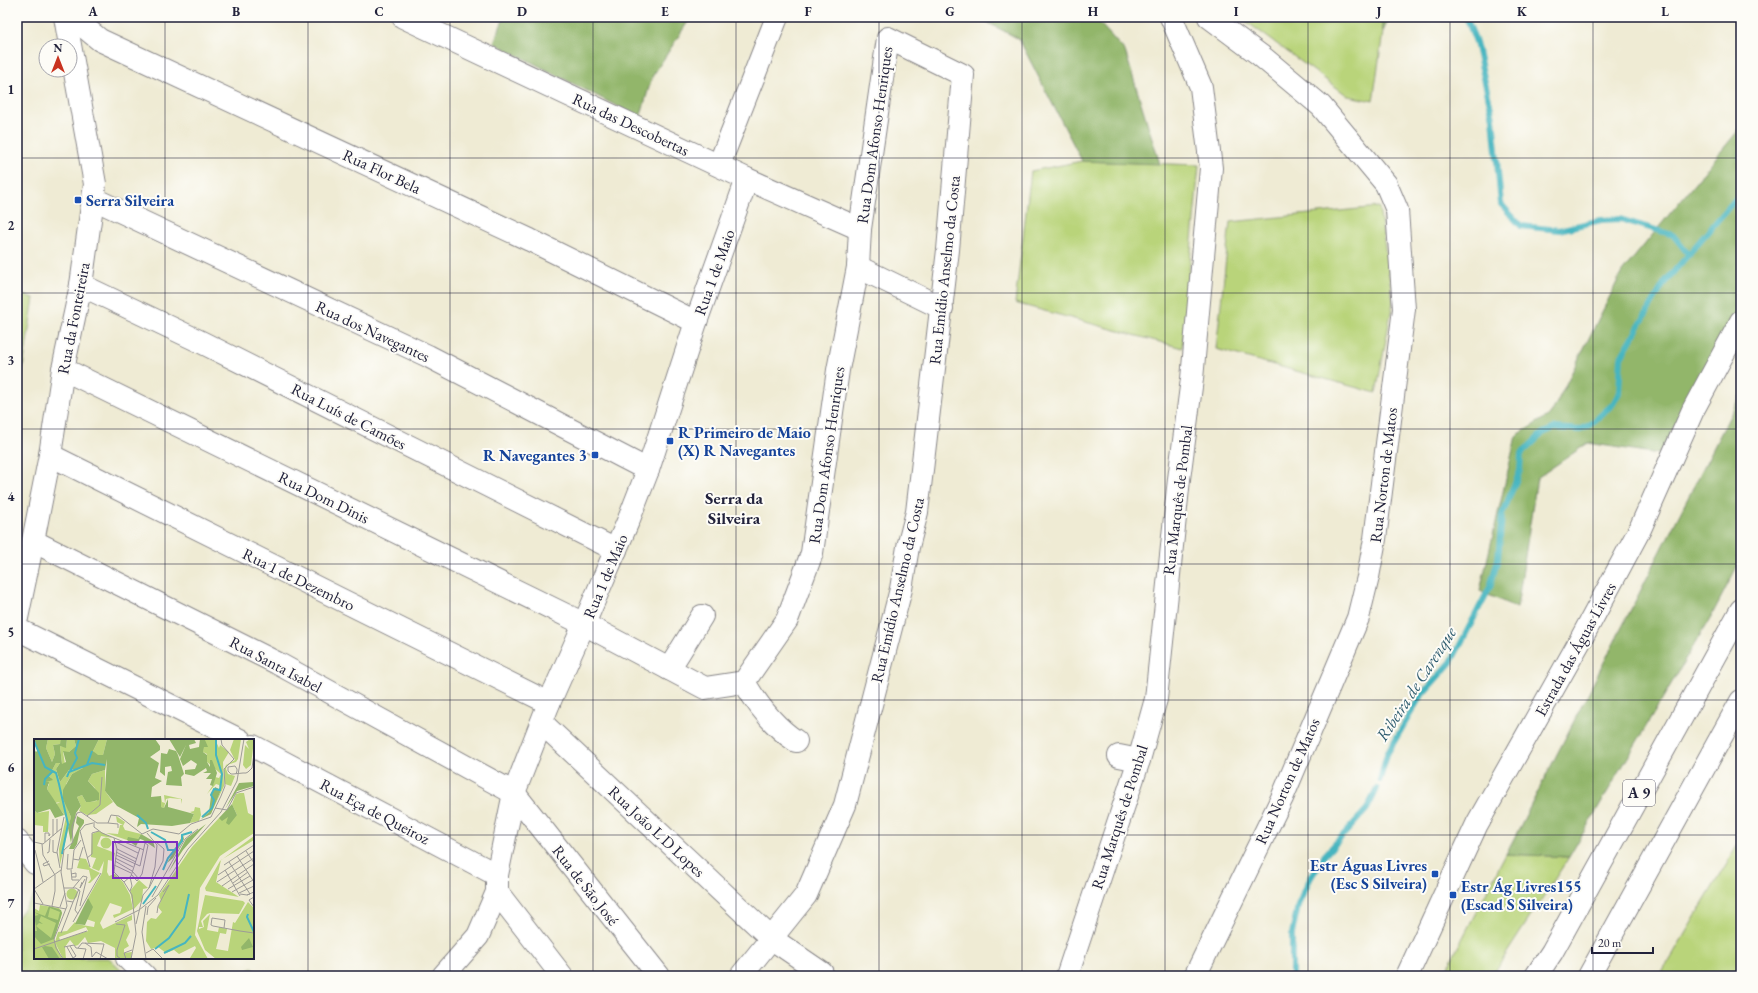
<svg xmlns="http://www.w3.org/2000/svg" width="1758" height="993" font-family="'EB Garamond',serif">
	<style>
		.green { fill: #b9d47a; stroke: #6e7b5a }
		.forest { fill: #92b66a; stroke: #5a6c52 }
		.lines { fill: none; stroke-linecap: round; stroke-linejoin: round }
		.stream { stroke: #46b5c0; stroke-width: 6 }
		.minor-casing { stroke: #888688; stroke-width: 24 }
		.highway-casing { stroke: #888688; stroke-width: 24 }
		.minor { stroke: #fff; stroke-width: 22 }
		.highway { stroke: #fff; stroke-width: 22 }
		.grid { fill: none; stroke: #22223b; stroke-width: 1; stroke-opacity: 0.55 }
		.transit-dot { fill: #1a4fb4; stroke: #fdfcf7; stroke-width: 1.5 }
		.labels { text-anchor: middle; stroke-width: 4; stroke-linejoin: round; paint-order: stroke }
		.shield { fill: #fdfcf7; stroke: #646373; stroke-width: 1 }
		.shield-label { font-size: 15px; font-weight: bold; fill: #22223b }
		.street-label { font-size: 16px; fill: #22223b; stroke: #fdfcf7 }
		.transit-label { font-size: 16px; font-weight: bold; fill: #164399; stroke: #fdfcf7; text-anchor: start }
		.neighbourhood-label { font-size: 17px; font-weight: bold; fill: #22223b; stroke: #fdfcf7 }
		.water-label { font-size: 17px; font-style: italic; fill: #305d70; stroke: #fdfcf7 }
		.inset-river { fill: none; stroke: #46b5c0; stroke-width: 2 }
		.inset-road { fill: none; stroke: #9d9b97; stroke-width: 1 }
		.view { fill: #7b2cbf; fill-opacity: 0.15; stroke: #7b2cbf; stroke-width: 2 }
		.inset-edge { fill: none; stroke: #22223b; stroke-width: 2 }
		.neatline { fill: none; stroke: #22223b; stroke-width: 1.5 }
		.grid-label { font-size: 13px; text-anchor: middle; font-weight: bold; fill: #22223b }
	</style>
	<rect width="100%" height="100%" fill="#fdfcf7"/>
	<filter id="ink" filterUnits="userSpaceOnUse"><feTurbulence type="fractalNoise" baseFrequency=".025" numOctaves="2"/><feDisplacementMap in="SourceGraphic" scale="8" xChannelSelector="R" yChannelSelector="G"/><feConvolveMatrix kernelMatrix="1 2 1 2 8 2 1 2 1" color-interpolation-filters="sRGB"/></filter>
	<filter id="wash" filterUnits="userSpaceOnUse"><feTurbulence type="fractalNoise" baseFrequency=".012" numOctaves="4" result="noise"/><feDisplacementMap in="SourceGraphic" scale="16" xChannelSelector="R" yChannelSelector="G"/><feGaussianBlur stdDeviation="0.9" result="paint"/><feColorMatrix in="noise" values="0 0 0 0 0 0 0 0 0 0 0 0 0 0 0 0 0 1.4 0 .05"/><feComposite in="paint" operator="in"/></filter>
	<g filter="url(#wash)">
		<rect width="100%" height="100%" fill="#efebd4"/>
		<!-- green -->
		<g class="green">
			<polygon points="1240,17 1381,17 1383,32 1373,101 1348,96"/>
			<polygon points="1082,161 1199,165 1182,348 1015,303 1031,171"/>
			<polygon points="1379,207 1393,302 1376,393 1216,349 1230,222"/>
			<polygon points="17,293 34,298 17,405"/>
			<polygon points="1741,839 1741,976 1660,976"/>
			<polygon points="1506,854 1569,857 1492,976 1443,976"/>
			<polygon points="35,895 35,958 109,958 128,976 17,976 17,918"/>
			<polygon points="251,967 262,976 245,976"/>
		</g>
		<!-- forest -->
		<g class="forest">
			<polygon points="504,17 691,17 652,77 640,118 494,43"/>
			<polygon points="977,17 1094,17 1125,51 1160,164 1082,161 1019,39"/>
			<polygon points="1381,17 1389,17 1383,32"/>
			<polygon points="1741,127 1741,306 1659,454 1588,443 1537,478 1517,608 1480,591 1516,436 1551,414 1622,272"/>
			<polygon points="1741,394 1741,559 1713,613 1569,857 1506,854"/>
		</g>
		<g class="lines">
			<!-- stream -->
			<g class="stream">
				<polyline points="1466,17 1476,42 1493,118 1501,204 1521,226 1559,230 1601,220 1620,219 1673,235 1689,255"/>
				<polyline points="1741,155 1741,159"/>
				<polyline points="1380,779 1387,754 1420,697 1451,662 1490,587 1498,559 1502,515 1520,471 1521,454 1543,433 1555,428 1580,430 1591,424 1613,404 1619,393 1621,357 1665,282 1739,195 1741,189"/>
				<polyline points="1292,976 1292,934 1298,905 1310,879 1324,856 1367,809 1377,789"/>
			</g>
		</g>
	</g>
	<g filter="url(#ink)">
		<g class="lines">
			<defs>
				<g id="minor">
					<polyline points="72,17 100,40 530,240 696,322"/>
					<polyline points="403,17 747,179 860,229"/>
					<polyline points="719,165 777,17"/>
					<polyline points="94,199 428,356 648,470"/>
					<polyline points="858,267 942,308"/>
					<polyline points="81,285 201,342 616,550"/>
					<polyline points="63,369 584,624 705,688 744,682 787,620 812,553 838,370 858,267 860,229 888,38 963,75 948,250 917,512 908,547 901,589 845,805 806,895 741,976"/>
					<polyline points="50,455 549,703"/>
					<polyline points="33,541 277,663 514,793 659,976"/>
					<polyline points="17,618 33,541 50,455 63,369 81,285 95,184 65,17"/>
					<polyline points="17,629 240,740"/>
					<polyline points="669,669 702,616"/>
					<path d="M 744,682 C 757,704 774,727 796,741"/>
					<polyline points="542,723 772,939 822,973 820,976"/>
					<polyline points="253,746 497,875"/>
					<polyline points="1119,756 1139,760"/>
					<polyline points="17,841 35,863"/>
					<polyline points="497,892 562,976"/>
					<polyline points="127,958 145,976"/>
					<polyline points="443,976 478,936 497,892 497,875 514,793 549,703 584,624 629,519 648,470 696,322 747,179"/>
					<polyline points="1067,976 1139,760 1156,699 1179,479 1192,379 1211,168 1201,87 1171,17"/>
					<polyline points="1195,976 1282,798 1358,618 1368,577 1375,539 1404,309 1397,210 1386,184 1321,106 1260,55 1209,17"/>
					<polyline points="1407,976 1477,824 1580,641 1640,529 1693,410 1741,321"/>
				</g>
				<g id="highway">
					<polyline points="1536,976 1552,952 1741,610"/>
					<polyline points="1589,976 1741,701"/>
				</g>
			</defs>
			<!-- minor casing -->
			<use href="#minor" class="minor-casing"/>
			<!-- highway casing -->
			<use href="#highway" class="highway-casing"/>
			<!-- minor -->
			<use href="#minor" class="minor"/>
			<!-- highway -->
			<use href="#highway" class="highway"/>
		</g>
	</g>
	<!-- grid -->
	<path class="grid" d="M 165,17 L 165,740M 308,17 L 308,976M 450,17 L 450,976M 593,17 L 593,976M 736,17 L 736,976M 879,17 L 879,976M 1022,17 L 1022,976M 1165,17 L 1165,976M 1308,17 L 1308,976M 1450,17 L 1450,976M 1593,17 L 1593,976M 17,158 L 1741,158M 17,293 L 1741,293M 17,429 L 1741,429M 17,564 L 1741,564M 17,700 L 1741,700M 17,835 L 35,835M 253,835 L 1741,835M 165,958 L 165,976"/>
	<!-- markers -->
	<g class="transit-dot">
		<rect x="74" y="196" width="8" height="8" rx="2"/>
		<rect x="666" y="437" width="8" height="8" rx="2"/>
		<rect x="591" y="451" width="8" height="8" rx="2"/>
		<rect x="1431" y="870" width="8" height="8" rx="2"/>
		<rect x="1449" y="891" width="8" height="8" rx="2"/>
	</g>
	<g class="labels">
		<!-- shield labels -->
		<rect class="shield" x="1623" y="780" width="32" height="26" rx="3"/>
		<g class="shield-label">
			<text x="1639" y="798">A 9</text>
		</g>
		<!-- street labels -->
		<g class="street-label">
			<text transform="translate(631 124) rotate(25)" y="6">Rua das Descobertas</text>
			<text transform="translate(874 135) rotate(-82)" y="6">Rua Dom Afonso Henriques</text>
			<text transform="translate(382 171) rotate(25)" y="6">Rua Flor Bela</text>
			<text transform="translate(944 270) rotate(-84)" y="6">Rua Emídio Anselmo da Costa</text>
			<text transform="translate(714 272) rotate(-70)" y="6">Rua 1 de Maio</text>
			<text transform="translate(73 318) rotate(-79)" y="6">Rua da Fonteireira</text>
			<text transform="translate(373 331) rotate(25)" y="6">Rua dos Navegantes</text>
			<text transform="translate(349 416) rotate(27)" y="6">Rua Luís de Camões</text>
			<text transform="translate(826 455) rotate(-82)" y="6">Rua Dom Afonso Henriques</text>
			<text transform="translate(1383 475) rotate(-83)" y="6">Rua Norton de Matos</text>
			<text transform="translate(324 497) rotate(26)" y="6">Rua Dom Dinis</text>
			<text transform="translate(1177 500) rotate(-83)" y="6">Rua Marquês de Pombal</text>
			<text transform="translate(605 576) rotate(-67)" y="6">Rua 1 de Maio</text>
			<text transform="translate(299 579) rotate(26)" y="6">Rua 1 de Dezembro</text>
			<text transform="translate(897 590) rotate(-77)" y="6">Rua Emídio Anselmo da Costa</text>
			<text transform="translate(1575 649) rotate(-61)" y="6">Estrada das Águas Livres</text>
			<text transform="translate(276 664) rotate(28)" y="6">Rua Santa Isabel</text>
			<text transform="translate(1287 781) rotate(-66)" y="6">Rua Norton de Matos</text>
			<text transform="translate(375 811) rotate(28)" y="6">Rua Eça de Queiroz</text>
			<text transform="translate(1119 817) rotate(-72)" y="6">Rua Marquês de Pombal</text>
			<text transform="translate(657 831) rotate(43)" y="6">Rua João L D Lopes</text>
			<text transform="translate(586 885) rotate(52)" y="6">Rua de São José</text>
		</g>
		<!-- transit labels -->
		<g class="transit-label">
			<text x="86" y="206">Serra Silveira</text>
			<text x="678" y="438">R Primeiro de Maio<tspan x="678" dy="18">(X) R Navegantes</tspan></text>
			<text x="587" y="461" text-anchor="end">R Navegantes 3</text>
			<text x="1427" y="871" text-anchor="end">Estr Águas Livres<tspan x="1427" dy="18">(Esc S Silveira)</tspan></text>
			<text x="1461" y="892">Estr Ág Livres155<tspan x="1461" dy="18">(Escad S Silveira)</tspan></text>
		</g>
		<!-- neighbourhood labels -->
		<g class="neighbourhood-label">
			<text x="734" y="504">Serra da<tspan x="734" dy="20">Silveira</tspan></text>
		</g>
		<!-- water labels -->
		<g class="water-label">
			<text transform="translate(1416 684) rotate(-57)" y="6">Ribeira de Carenque</text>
		</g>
	</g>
	<!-- overview -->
	<g transform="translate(34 739)">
		<rect width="220" height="220" fill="#efebd4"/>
		<path d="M 14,0 L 28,1 L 26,5 L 19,6 L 21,15 L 18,23 L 12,9 ZM 33,0 L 40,0 L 42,7 L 35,13 L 29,13 L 31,25 L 28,25 L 26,7 L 32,8 ZM 65,0 L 73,0 L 69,16 L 62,16 L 59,12 ZM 170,0 L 181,0 L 185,9 L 186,6 L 195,13 L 189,23 L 190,47 L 178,72 L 187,51 L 185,46 L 182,45 L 173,55 L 179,46 L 181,38 L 185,39 L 187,35 L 173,23 L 173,15 L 169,13 ZM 200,0 L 207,0 L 204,20 L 202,23 L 193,26 L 192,30 L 194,35 L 201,37 L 197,47 L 191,45 L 190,31 L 192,26 L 201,21 L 196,11 ZM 216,0 L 220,1 L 217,26 L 212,30 L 209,26 L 211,6 L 215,10 L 212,3 ZM 22,24 L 26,24 L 22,30 L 26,43 L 35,31 L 50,29 L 38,35 L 32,45 L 34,71 L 37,78 L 26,126 L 25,110 L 32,78 L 22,65 L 26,63 L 21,64 L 13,50 L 15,45 L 11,43 L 17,39 L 15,37 ZM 71,31 L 71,52 L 79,63 L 62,75 L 53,76 L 45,72 L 47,67 L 43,58 L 48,56 L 52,63 L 63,62 L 61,49 L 54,42 L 58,35 ZM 206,54 L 210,54 L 214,74 L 220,77 L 220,94 L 186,117 L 166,149 L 161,196 L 174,220 L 156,219 L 162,209 L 161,207 L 145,215 L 140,211 L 132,214 L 124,208 L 117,210 L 112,202 L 113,183 L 117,179 L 122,180 L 128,173 L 124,168 L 127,162 L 125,156 L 158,108 L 185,79 L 203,76 L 198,65 L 202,55 ZM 130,56 L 148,60 L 147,65 L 147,60 L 136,59 L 132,60 L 130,69 L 126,68 L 127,57 L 128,63 L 131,64 ZM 161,68 L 166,69 L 167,76 L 165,82 L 156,84 L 160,75 L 156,73 L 160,72 ZM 0,71 L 3,74 L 15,72 L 14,93 L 9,93 L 9,87 L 0,86 ZM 82,77 L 91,83 L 89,87 L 91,91 L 107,95 L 104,100 L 93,101 L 72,94 L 84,95 L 86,86 L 89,86 L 83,83 ZM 65,92 L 79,99 L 67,97 L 63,107 L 81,114 L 79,122 L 74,121 L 73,133 L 75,137 L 81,135 L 89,143 L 96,156 L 99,170 L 80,179 L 79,176 L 86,174 L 88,168 L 76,164 L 66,184 L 69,190 L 98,176 L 98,181 L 93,183 L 96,193 L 92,201 L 95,207 L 90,210 L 90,214 L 98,213 L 97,220 L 81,220 L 81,209 L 67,202 L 54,204 L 51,198 L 44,206 L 41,207 L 36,201 L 31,208 L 32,220 L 29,220 L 21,203 L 24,193 L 33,192 L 41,183 L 42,185 L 60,188 L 61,183 L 52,180 L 55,173 L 54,159 L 68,134 L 70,122 L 65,132 L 58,129 L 62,119 L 57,118 L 58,95 ZM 52,188 L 54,192 L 26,201 L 25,198 ZM 220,97 L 220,101 L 187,121 L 182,143 L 205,158 L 172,152 L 171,149 L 186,122 ZM66.5 104a5.5 5.5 0 1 1 11 0a5.5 5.5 0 1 1-11 0ZM 46,119 L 52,120 L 56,129 L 66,134 L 56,144 L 54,144 L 57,140 L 55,131 L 43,129 ZM 105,141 L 114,149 L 109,150 L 108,161 L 100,170 L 96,152 ZM32.5 155a5.5 5.5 0 1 1 11 0a5.5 5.5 0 1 1-11 0ZM 171,156 L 209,162 L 211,164 L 205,175 L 176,174 L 173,175 L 167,182 L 169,188 L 165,188 L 165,190 L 170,188 L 169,182 L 176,175 L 173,191 L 184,193 L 185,188 L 193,190 L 192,195 L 186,194 L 182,210 L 194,212 L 199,183 L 201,184 L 214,163 L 220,169 L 220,220 L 182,220 L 171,211 L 163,192 ZM 6,166 L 25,169 L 28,174 L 20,201 L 28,220 L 0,220 L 0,169 L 5,172 Z" fill="#b9d47a" fill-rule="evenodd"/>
		<path d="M 0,0 L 14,0 L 12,9 L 18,23 L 21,15 L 19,6 L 26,5 L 27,0 L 33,0 L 32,9 L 26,7 L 28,25 L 32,23 L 29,12 L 35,13 L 42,7 L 40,0 L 65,0 L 59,12 L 64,16 L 69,16 L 73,0 L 121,0 L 126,7 L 126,11 L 116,18 L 125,24 L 121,39 L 128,42 L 118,48 L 117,58 L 127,57 L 127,68 L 130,69 L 134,60 L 134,68 L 160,75 L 156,84 L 138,87 L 107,85 L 103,88 L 105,79 L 83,67 L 71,52 L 73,20 L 71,31 L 58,35 L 54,42 L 65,54 L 65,61 L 56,63 L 52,63 L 48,56 L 43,58 L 47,67 L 42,74 L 37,104 L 34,89 L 37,78 L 29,60 L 29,51 L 38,35 L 49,29 L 35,31 L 26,43 L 22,30 L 26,24 L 22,24 L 15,37 L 19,41 L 12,43 L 15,43 L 13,50 L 30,76 L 21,79 L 16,70 L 3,74 L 0,71 L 0,10 L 2,13 L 4,11 ZM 135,0 L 160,0 L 162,4 L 155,6 L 156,10 L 165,8 L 166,0 L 171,1 L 174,8 L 170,8 L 169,13 L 173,16 L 173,23 L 176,28 L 176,21 L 178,21 L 183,34 L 179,47 L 176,46 L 178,40 L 172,40 L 177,34 L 169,34 L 173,32 L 172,29 L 160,37 L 151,35 L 151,31 L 161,30 L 163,25 L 157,21 L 149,27 L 146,20 L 152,6 L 146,18 ZM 135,10 L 142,12 L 144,16 L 150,35 L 147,38 L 148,47 L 132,46 L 134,33 L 138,32 L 137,27 L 131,28 L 131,37 L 126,33 L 127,14 L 133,15 ZM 220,43 L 220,47 L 203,52 L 191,70 L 205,44 ZM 181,48 L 187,51 L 177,75 L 167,80 L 175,73 L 177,57 ZM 198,65 L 203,76 L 195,86 L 192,84 L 194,78 L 188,82 L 185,79 ZM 43,77 L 50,81 L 50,84 L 46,90 L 43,105 L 40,110 L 35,110 L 45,87 L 42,84 ZM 172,85 L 149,111 L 134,134 L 152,100 ZM 107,95 L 119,102 L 121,109 L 109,101 L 106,100 L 102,107 L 93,101 L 94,98 L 104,100 ZM 149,96 L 150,100 L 139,119 L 133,124 ZM 54,159 L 59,168 L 51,186 L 41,185 ZM 15,167 L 27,171 L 28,174 L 20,200 L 7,205 L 0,197 L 0,192 L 3,192 L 0,177 L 5,176 L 0,173 L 11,177 ZM 16,169 L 26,173 L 24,181 L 14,178 ZM 7,177 L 22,184 L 17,199 L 2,187 L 5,184 L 9,185 L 5,182 ZM 215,199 L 219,208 L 208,211 L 207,208 ZM 11,207 L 18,208 L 26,220 L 15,220 L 8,208 Z" fill="#92b66a" fill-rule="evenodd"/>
		<path class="inset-river" d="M 0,2 L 11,28 L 22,34 L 25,45 L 34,85 L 28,115M 53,26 L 58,12M 36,32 L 43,19 L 41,14 L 45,0M 33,38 L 35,33 L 58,24 L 71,26M 10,46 L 11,40 L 19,32M 103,76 L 112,84 L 114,90M 168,78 L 178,69 L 180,61 L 177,56 L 180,50 L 186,51 L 188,35 L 182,16 L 182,0M 117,93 L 131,101 L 134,111 L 140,111M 129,131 L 134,119 L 148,102 L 148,96 L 158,93M 109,165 L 122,147M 214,175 L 213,178 L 220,193M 121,210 L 135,199 L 150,178 L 155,155M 130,214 L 151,204 L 157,197"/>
		<path class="inset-road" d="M 202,35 L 203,32 L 203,30 L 201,27 L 194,28 L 194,32 L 197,35 L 199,35 L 209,34 L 212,34 L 214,33 L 218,29 L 220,15M 181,69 L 193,71 L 202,54 L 220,48M 53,77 L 66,66 L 68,38M 19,80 L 19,97M 23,80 L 23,93M 60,83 L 60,88 L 68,94 L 110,111M 74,84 L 84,85 L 84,89M 19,101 L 19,113 L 23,114M 0,103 L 9,105 L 28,89M 11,103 L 11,94 L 15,94 L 15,97 L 16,95M 82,103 L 104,114M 8,105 L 9,116 L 21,136 L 21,152 L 18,167M 83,110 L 103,120M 1,111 L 9,143M 212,112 L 220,124M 82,113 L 102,123M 13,114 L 15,113 L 16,100M 82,116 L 106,127 L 111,104 L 114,106 L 108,135 L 103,142 L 97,135M 203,117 L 220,143M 53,119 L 58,115 L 58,94 L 65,92M 81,119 L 99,128M 39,120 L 45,121 L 49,108M 15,122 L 9,125 L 10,127 L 16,125M 81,122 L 98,132 L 105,140M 195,123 L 216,155 L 213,156M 80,126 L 97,134M 190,126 L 220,106M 56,128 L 46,92 L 51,86 L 59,84M 26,129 L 23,113 L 30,78M 33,130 L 38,130 L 40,111 L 47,101M 33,130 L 34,115M 37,131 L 38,141 L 45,141M 191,131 L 206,157M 80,133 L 90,143 L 98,156 L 102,195 L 97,220M 80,133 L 83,110 L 80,99M 37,135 L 42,134 L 42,138 L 38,138M 184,136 L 220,112M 48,143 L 46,149 L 51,140M 90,143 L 97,137 L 106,109M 183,143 L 220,119M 199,144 L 214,133M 188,147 L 220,125M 30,149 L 42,149 L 46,152 L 41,171 L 44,175M 39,149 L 49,137 L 53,138 L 46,167M 115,149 L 129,122 L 130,110 L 122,103M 0,150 L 27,131M 0,150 L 9,165M 194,150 L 216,137M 96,152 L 98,147 L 96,138M 198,153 L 219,141M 205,154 L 220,147M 206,155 L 213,156 L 220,153M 118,158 L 151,100 L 164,90M 220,158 L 215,161 L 220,168M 39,163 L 45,150M 0,164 L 32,170M 112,167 L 108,193 L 112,220M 26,168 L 31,154M 123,174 L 124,167 L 135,146 L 129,153M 113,176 L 114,168 L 122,159M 39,183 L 67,134M 81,183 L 105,171 L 124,156 L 154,110 L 187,73 L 203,42 L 210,0M 82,185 L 91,186 L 83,211 L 83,217 L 87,220M 102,185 L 109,156 L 115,149 L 121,128 L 123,106 L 113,94M 190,189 L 191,181 L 178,179 L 177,186 L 179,187 L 206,192 L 220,194M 27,194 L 39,163 L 33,162M 51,204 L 57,208 L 58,218 L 62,213 L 74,220M 30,208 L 40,206 L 42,209 L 52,210 L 49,220M 33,208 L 39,219 L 42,217 L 36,207M 44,209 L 48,204 L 70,205 L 66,220M 0,210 L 53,192M 112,214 L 119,210 L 129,220M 29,220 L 22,209 L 20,200 L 33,167 L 27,133 L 30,111 L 39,103 L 38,88 L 43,74 L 47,73 L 63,84 L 74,84 L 77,76 L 85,77 L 108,95 L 119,90 L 145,95 L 157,85 L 177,78 L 187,57 L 191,47 L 190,30 L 200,20 L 188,6 L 187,0M 92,220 L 90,214 L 98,211"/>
		<path class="view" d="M 79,103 L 143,103 L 143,139 L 79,139 Z"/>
		<rect width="220" height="220" class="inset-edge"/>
	</g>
	<!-- margin -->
	<rect width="1758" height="993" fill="none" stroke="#fdfcf7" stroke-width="44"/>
	<!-- north arrow -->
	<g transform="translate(58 58)"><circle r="19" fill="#fdfcf7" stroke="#a5a5ac"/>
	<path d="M0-3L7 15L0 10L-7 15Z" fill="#c8321e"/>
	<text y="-6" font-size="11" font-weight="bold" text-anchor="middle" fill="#22223b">N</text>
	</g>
	<!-- scale -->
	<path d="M1592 947v6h61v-6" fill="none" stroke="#22223b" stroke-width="2"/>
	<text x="1598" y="947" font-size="12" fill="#22223b" stroke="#fdfcf7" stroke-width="3" paint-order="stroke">20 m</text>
	<rect x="22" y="22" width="1714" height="949" class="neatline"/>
	<g class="grid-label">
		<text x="93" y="16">A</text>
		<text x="236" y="16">B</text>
		<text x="379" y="16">C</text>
		<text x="522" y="16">D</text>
		<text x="665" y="16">E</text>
		<text x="808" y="16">F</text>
		<text x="950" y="16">G</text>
		<text x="1093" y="16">H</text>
		<text x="1236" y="16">I</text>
		<text x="1379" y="16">J</text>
		<text x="1522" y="16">K</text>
		<text x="1665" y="16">L</text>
		<text x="11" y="94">1</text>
		<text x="11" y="230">2</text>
		<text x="11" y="365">3</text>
		<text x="11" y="501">4</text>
		<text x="11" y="637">5</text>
		<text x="11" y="772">6</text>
		<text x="11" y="908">7</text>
	</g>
</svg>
